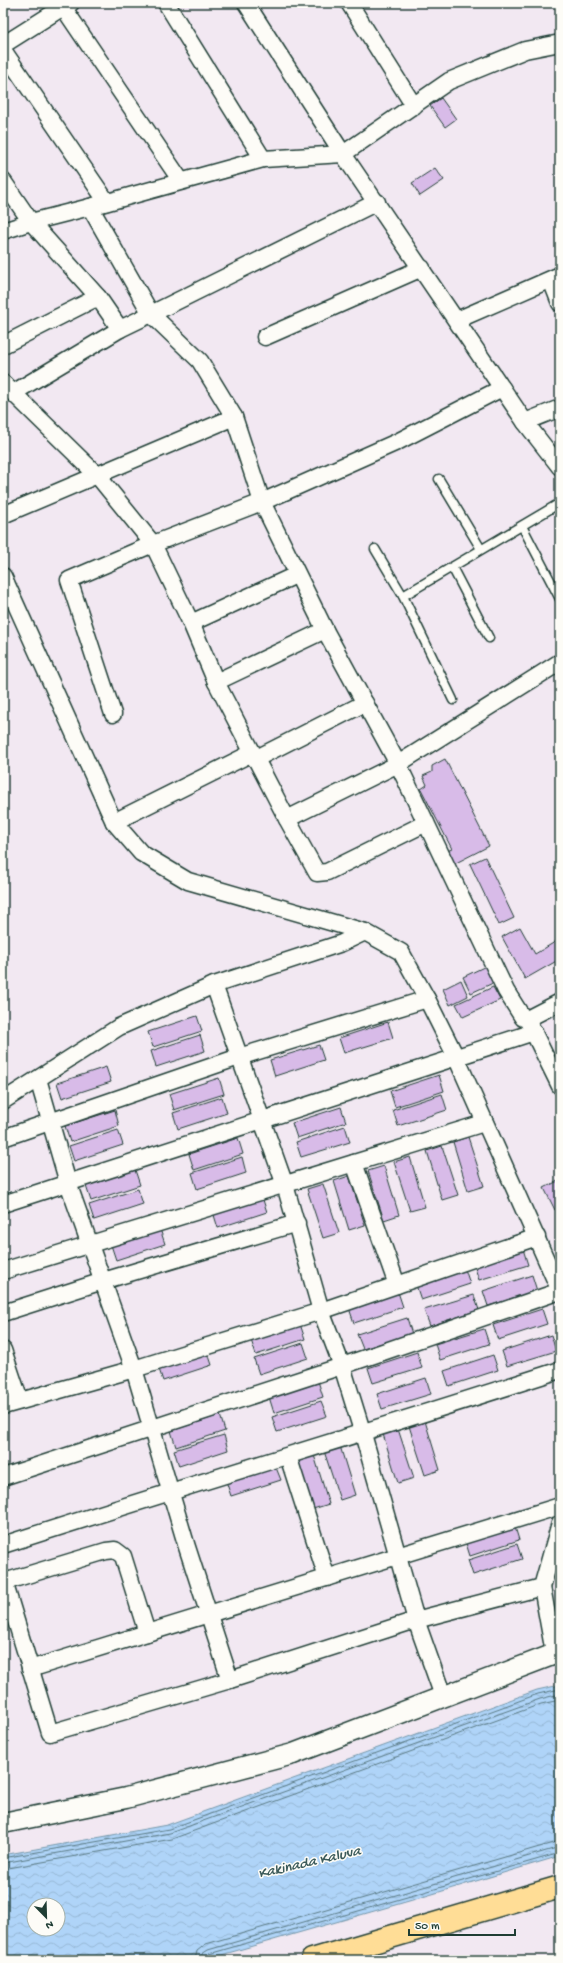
<svg xmlns="http://www.w3.org/2000/svg" width="563" height="1963" font-family="'Gochi Hand',sans-serif">
	<style>
		.water { fill: url(#water-waves); stroke: #7598aa; fill-rule: evenodd }
		.lines { fill: none; stroke-linecap: round; stroke-linejoin: round }
		.shore { stroke: #597982; stroke-width: 1 }
		.building { fill: #d8bbe8; stroke: #1f3d34 }
		.service-casing { stroke: #1f3d34; stroke-width: 11 }
		.minor-casing { stroke: #1f3d34; stroke-width: 19 }
		.tertiary-casing { stroke: #1f3d34; stroke-width: 23 }
		.primary-casing { stroke: #1f3d34; stroke-width: 25 }
		.service { stroke: #fdfcf7; stroke-width: 8 }
		.minor { stroke: #fdfcf7; stroke-width: 16 }
		.tertiary { stroke: #fdfcf7; stroke-width: 20 }
		.primary { stroke: #ffdd96; stroke-width: 22 }
		.labels { text-anchor: middle; stroke-width: 3; stroke-linejoin: round; paint-order: stroke }
		.water-label { font-size: 15px; font-style: italic; fill: #3c5b5b; stroke: #fdfcf7 }
	</style>
	<defs>
		<pattern id="water-waves" width="16" height="10" patternUnits="userSpaceOnUse"><rect width="16" height="10" fill="#afd4f8"/><path d="M0 5q4-4 8 0t8 0" fill="none" stroke="#96b7d5"/></pattern>
	</defs>
	<rect width="100%" height="100%" fill="#f2e8f2"/>
	<filter id="ink" filterUnits="userSpaceOnUse"><feTurbulence type="fractalNoise" baseFrequency=".025" numOctaves="2"/><feDisplacementMap in="SourceGraphic" scale="8" xChannelSelector="R" yChannelSelector="G"/><feConvolveMatrix kernelMatrix="1 2 1 2 8 2 1 2 1" color-interpolation-filters="sRGB"/></filter>
	<g filter="url(#ink)">
		<!-- water -->
		<path class="water" d="M 560,1685 L 560,1856 L 409,1901 L 204,1960 L 3,1960 L 3,1855 L 167,1825 L 537,1690 ZM 34,1905 L 58,1905 L 58,1929 L 34,1929 Z"/>
		<g class="lines">
			<!-- shore -->
			<g class="shore">
				<polyline points="3,1858 169,1829 538,1694 560,1689"/>
				<polyline points="3,1863 170,1833 540,1699 560,1694"/>
				<polyline points="3,1869 172,1839 541,1704 560,1700"/>
				<polyline points="195,1960 197,1951 206,1944 560,1841"/>
				<polyline points="201,1960 202,1954 208,1950 560,1847"/>
				<polyline points="206,1960 209,1954 560,1853"/>
			</g>
		</g>
		<!-- building -->
		<g class="building">
			<polygon points="441,98 456,119 445,127 430,106"/>
			<polygon points="435,168 444,180 420,196 412,183"/>
			<polygon points="445,759 489,846 454,864 447,851 452,849 421,789 427,785 423,776 432,772 432,766"/>
			<polygon points="485,857 514,918 499,925 470,864"/>
			<polygon points="520,927 535,954 560,939 560,959 525,979 502,937"/>
			<polygon points="486,966 493,983 471,993 463,977"/>
			<polygon points="461,980 468,996 450,1005 443,989"/>
			<polygon points="493,987 500,1000 463,1017 456,1004"/>
			<polygon points="197,1016 202,1031 153,1047 148,1032"/>
			<polygon points="388,1022 393,1038 344,1053 339,1038"/>
			<polygon points="200,1035 205,1051 156,1067 151,1051"/>
			<polygon points="319,1045 324,1060 275,1076 270,1060"/>
			<polygon points="106,1067 111,1082 62,1098 57,1083"/>
			<polygon points="439,1075 444,1091 395,1107 390,1091"/>
			<polygon points="219,1078 224,1094 174,1110 169,1094"/>
			<polygon points="442,1094 447,1110 398,1126 393,1110"/>
			<polygon points="222,1097 227,1113 178,1129 173,1113"/>
			<polygon points="341,1107 346,1122 297,1138 292,1123"/>
			<polygon points="115,1110 119,1126 70,1142 65,1126"/>
			<polygon points="345,1126 350,1142 301,1157 296,1142"/>
			<polygon points="118,1130 123,1145 74,1161 69,1146"/>
			<polygon points="468,1137 484,1186 468,1191 453,1142"/>
			<polygon points="238,1138 243,1154 194,1170 189,1154"/>
			<polygon points="442,1146 458,1195 442,1200 427,1151"/>
			<polygon points="242,1157 246,1173 197,1189 192,1173"/>
			<polygon points="410,1157 425,1207 410,1211 394,1162"/>
			<polygon points="384,1166 399,1215 384,1220 368,1171"/>
			<polygon points="135,1170 140,1185 91,1201 86,1186"/>
			<polygon points="349,1176 365,1225 349,1230 334,1181"/>
			<polygon points="560,1180 560,1208 555,1210 544,1188"/>
			<polygon points="323,1184 339,1233 323,1238 307,1189"/>
			<polygon points="138,1189 143,1204 94,1220 89,1205"/>
			<polygon points="262,1197 267,1212 218,1228 213,1212"/>
			<polygon points="160,1229 165,1244 116,1260 111,1245"/>
			<polygon points="523,1249 528,1265 479,1280 474,1265"/>
			<polygon points="465,1269 470,1284 421,1300 416,1285"/>
			<polygon points="532,1275 537,1291 488,1306 483,1291"/>
			<polygon points="398,1292 403,1307 354,1323 349,1308"/>
			<polygon points="474,1295 479,1310 430,1326 424,1310"/>
			<polygon points="542,1309 547,1324 498,1340 493,1325"/>
			<polygon points="407,1318 412,1334 363,1349 357,1334"/>
			<polygon points="300,1324 305,1339 256,1355 251,1340"/>
			<polygon points="484,1329 489,1344 440,1360 435,1344"/>
			<polygon points="551,1335 556,1351 507,1366 502,1351"/>
			<polygon points="303,1343 308,1358 259,1374 254,1359"/>
			<polygon points="207,1350 212,1365 163,1381 158,1366"/>
			<polygon points="417,1352 422,1368 373,1383 368,1368"/>
			<polygon points="493,1355 498,1370 449,1386 444,1371"/>
			<polygon points="426,1378 431,1394 382,1409 377,1394"/>
			<polygon points="318,1381 323,1397 274,1413 269,1397"/>
			<polygon points="321,1401 327,1416 277,1432 272,1417"/>
			<polygon points="220,1415 225,1431 176,1447 171,1431"/>
			<polygon points="425,1421 440,1470 425,1475 409,1426"/>
			<polygon points="398,1429 414,1478 398,1483 383,1434"/>
			<polygon points="224,1435 228,1450 179,1466 174,1450"/>
			<polygon points="340,1446 355,1495 340,1500 324,1451"/>
			<polygon points="314,1455 329,1504 313,1509 298,1460"/>
			<polygon points="275,1465 281,1480 231,1496 226,1481"/>
			<polygon points="514,1524 519,1540 470,1556 465,1540"/>
			<polygon points="517,1544 522,1559 473,1575 468,1560"/>
		</g>
		<g class="lines">
			<defs>
				<g id="service">
					<polyline points="439,479 481,549"/>
					<polyline points="522,526 560,599"/>
					<polyline points="375,549 403,596 453,700"/>
					<polyline points="452,567 489,638"/>
					<polyline points="403,596 560,503"/>
				</g>
				<g id="minor">
					<polyline points="71,3 63,7 181,181"/>
					<polyline points="166,3 263,159"/>
					<polyline points="246,3 343,154 525,422 560,467"/>
					<polyline points="349,3 414,106"/>
					<polyline points="3,45 63,7 61,3"/>
					<polyline points="3,50 107,202"/>
					<polyline points="3,181 31,222 98,297"/>
					<polyline points="3,231 31,222 90,207 263,159 343,154 449,81 525,50 560,43"/>
					<polyline points="551,280 560,303"/>
					<polyline points="457,320 560,275"/>
					<polyline points="265,337 422,268"/>
					<polyline points="3,345 98,297 120,329 151,314 90,207"/>
					<polyline points="3,383 97,475 153,544 191,623 216,682 287,819 398,764 506,991 523,1018 527,1019 560,1086"/>
					<polyline points="502,388 397,442 262,502 325,630 398,764 560,662"/>
					<polyline points="13,393 120,329"/>
					<polyline points="525,422 560,408"/>
					<polyline points="3,515 234,417 200,361 151,314 377,202"/>
					<polyline points="3,576 114,822 141,853 188,881 365,932"/>
					<polyline points="191,623 296,575"/>
					<polyline points="216,682 325,630"/>
					<polyline points="113,714 69,580 153,544 262,502 234,417"/>
					<polyline points="255,759 365,703"/>
					<polyline points="287,819 317,873 327,872 426,823"/>
					<polyline points="114,822 252,753"/>
					<polyline points="214,985 285,1185 321,1311 342,1366 363,1434 416,1620 443,1696"/>
					<polyline points="527,1019 560,1002"/>
					<polyline points="38,1079 68,1183 134,1369 186,1544 230,1680"/>
					<polyline points="3,1101 119,1027 214,985 342,943 365,932 401,952 427,999 456,1057 560,1291"/>
					<polyline points="3,1138 239,1057 427,999"/>
					<polyline points="354,1163 397,1285"/>
					<polyline points="3,1204 534,1032"/>
					<polyline points="3,1271 484,1123"/>
					<polyline points="3,1313 103,1281 297,1223"/>
					<polyline points="3,1350 20,1401"/>
					<polyline points="3,1406 134,1369 321,1311 537,1237"/>
					<polyline points="288,1456 327,1578"/>
					<polyline points="3,1477 342,1366 560,1291"/>
					<path d="M 3,1545 C 188,1485 375,1430 560,1370"/>
					<polyline points="3,1578 50,1733 230,1680 416,1620 542,1587 560,1523"/>
					<polyline points="4,1582 106,1551 115,1550 123,1556 147,1633"/>
					<polyline points="542,1587 554,1653"/>
					<polyline points="30,1669 560,1506"/>
				</g>
				<polyline id="tertiary" points="3,1823 126,1798 293,1754 560,1652"/>
				<polyline id="primary" points="312,1960 560,1887"/>
			</defs>
			<!-- service casing -->
			<use href="#service" class="service-casing"/>
			<!-- minor casing -->
			<use href="#minor" class="minor-casing"/>
			<!-- tertiary casing -->
			<use href="#tertiary" class="tertiary-casing"/>
			<!-- primary casing -->
			<use href="#primary" class="primary-casing"/>
			<!-- service -->
			<use href="#service" class="service"/>
			<!-- minor -->
			<use href="#minor" class="minor"/>
			<!-- tertiary -->
			<use href="#tertiary" class="tertiary"/>
			<!-- primary -->
			<use href="#primary" class="primary"/>
		</g>
	</g>
	<g class="labels">
		<!-- water labels -->
		<g class="water-label">
			<text transform="translate(309 1861) rotate(-13)" y="5">Kakinada Kaluva</text>
		</g>
	</g>
	<!-- margin -->
	<rect width="563" height="1963" fill="none" stroke="#fdfcf7" stroke-width="16"/>
	<rect x="8" y="8" width="547" height="1947" fill="none" stroke="#1f3d34" stroke-width="1.5" filter="url(#ink)"/>
	<!-- north arrow -->
	<g transform="translate(46 1917) rotate(157)"><circle r="19" fill="#fdfcf7" stroke="#a4b0a9"/>
	<path d="M0-3L7 15L0 10L-7 15Z" fill="#1f3d34"/>
	<text y="-6" font-size="11" font-weight="bold" text-anchor="middle" fill="#1f3d34">N</text>
	</g>
	<!-- scale -->
	<path d="M409 1929v6h106v-6" fill="none" stroke="#1f3d34" stroke-width="2"/>
	<text x="415" y="1929" font-size="12" fill="#1f3d34" stroke="#fdfcf7" stroke-width="3" paint-order="stroke">50 m</text>
</svg>
